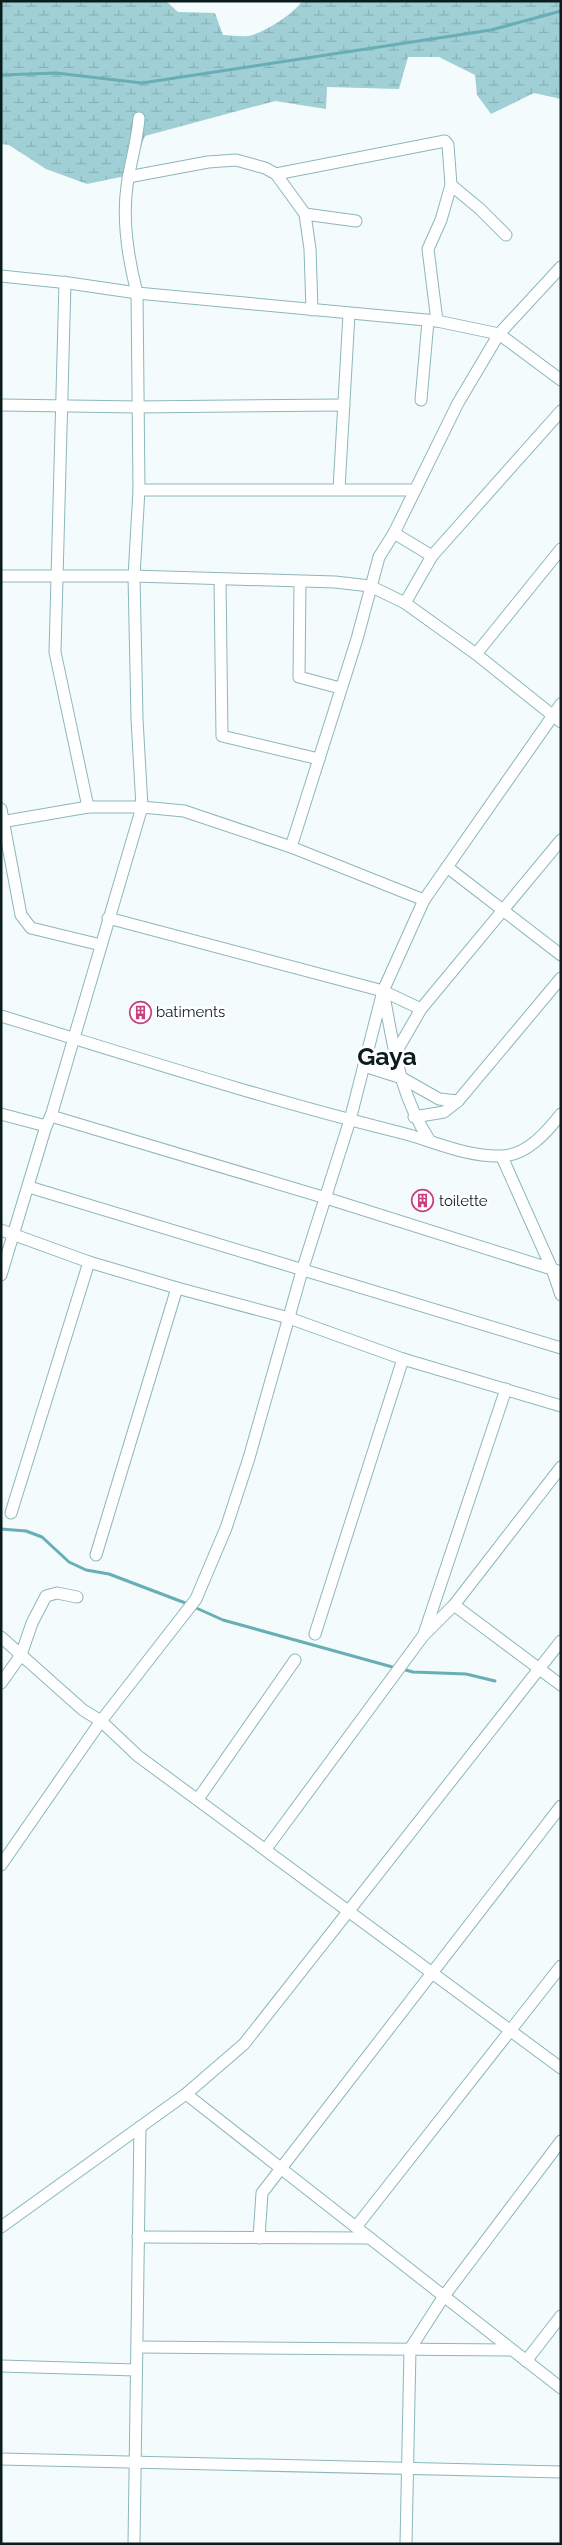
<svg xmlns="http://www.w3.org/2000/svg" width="562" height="2545" font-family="Raleway,sans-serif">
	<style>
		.wetland { fill: url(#wetland-marsh) }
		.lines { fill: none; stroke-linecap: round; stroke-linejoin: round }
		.stream { stroke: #67aeb5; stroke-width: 3 }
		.street-casing { stroke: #8cb7bb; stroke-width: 13 }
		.street { stroke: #fff; stroke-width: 11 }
		.labels { text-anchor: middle; stroke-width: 5; stroke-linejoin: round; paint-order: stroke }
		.poi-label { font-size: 15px; fill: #0b1c1d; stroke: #fff; text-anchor: start }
		.town-label { font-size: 25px; font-weight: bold; fill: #0b1c1d; stroke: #fff }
	</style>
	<defs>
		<pattern id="wetland-marsh" width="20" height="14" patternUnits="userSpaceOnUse" patternTransform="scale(1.25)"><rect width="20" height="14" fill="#a0d0d5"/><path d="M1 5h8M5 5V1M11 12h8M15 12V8" fill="none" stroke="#88b2b6"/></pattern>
	</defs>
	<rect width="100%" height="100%" fill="#f3fbfc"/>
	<!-- wetland -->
	<path class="wetland" d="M 1,1 L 166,1 L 178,12 L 215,13 L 223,35 C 231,35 240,37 248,36 C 262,34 294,14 302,1 L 561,1 L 561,99 L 534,93 L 491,114 L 477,95 L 475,75 L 439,57 L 408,57 L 399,89 L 327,87 L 326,109 L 275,101 L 145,136 L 130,175 L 87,184 L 46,169 L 9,145 L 1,144 Z"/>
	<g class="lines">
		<!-- stream -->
		<g class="stream">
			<polyline points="1,75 56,73 142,83 491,30 561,11"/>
			<polyline points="1,1529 26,1531 42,1537 69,1562 86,1570 109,1574 188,1604"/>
			<polyline points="194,1607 223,1620 396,1668"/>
			<polyline points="402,1669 413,1672 466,1674 495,1681"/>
		</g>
		<defs>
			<g id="street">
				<polyline points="276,174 445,141 448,145 451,185 441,220 428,249 437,321"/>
				<polyline points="128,177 208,162 236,160 265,168 276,174 305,214 310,249 312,310"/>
				<polyline points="451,185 480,209 506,235"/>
				<polyline points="305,214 356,221"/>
				<polyline points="1,276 69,283 137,293 437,321 499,334 561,380"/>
				<polyline points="65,282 55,652 88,807"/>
				<polyline points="421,400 428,321"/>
				<polyline points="1,405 138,407 344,405"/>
				<polyline points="339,489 349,314"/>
				<polyline points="139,490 415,490"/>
				<polyline points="394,533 432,556"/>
				<polyline points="1,576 134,576 335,582 370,586 405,603 432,556 561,411"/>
				<polyline points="220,579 222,736 319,759"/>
				<polyline points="300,582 299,677 340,688"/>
				<polyline points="405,603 476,654 561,722"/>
				<polyline points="476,654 561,549"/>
				<polyline points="1,809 21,915 31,928 101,945"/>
				<polyline points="1,822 88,807 142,807 184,811 291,847 424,900"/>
				<polyline points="291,847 357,639 379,557 394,533 458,403 499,334 561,267"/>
				<polyline points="447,867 561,955"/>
				<polyline points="108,918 383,991 421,1009"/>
				<path d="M 384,996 C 394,1049 400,1096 430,1141"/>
				<path d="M 1,1016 C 132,1056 261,1098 394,1131 C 430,1139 463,1157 501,1156 C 526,1156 547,1132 561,1114"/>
				<polyline points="395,1054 421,1009 561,840"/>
				<polyline points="364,1066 402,1078 439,1099 458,1101"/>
				<polyline points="1,1114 46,1126"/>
				<polyline points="51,1116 326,1198 561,1272"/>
				<polyline points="414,1117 444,1112 458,1101 561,978"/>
				<polyline points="502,1157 552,1269 561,1295"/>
				<polyline points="29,1187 561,1348"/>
				<polyline points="1,1230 89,1262 177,1288 289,1318 403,1359 561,1406"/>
				<path d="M 1,1275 L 46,1126 L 51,1116 L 142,807 L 137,719 L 134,576 L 139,490 L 137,293 C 128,258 122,221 127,186 C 130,163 137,143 139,118"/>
				<polyline points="11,1513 89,1262"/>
				<polyline points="96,1555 177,1288"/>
				<polyline points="454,1605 561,1685"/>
				<polyline points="315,1634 403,1359"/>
				<polyline points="424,1634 506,1389"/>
				<polyline points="1,1637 83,1710 101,1721 138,1756 561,2068"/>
				<polyline points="1,1683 21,1655 32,1623 46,1596 57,1593 77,1597"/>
				<polyline points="198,1799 295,1660"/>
				<polyline points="266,1849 423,1636 454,1605 561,1467"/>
				<polyline points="1,1865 101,1721 196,1599 226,1528 249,1458 302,1271 350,1120 383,991 424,900 561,704"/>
				<polyline points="186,2094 561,2388"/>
				<polyline points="1,2227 186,2094 244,2044 561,1641"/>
				<polyline points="356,2227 561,1966"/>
				<polyline points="138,2237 370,2238"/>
				<polyline points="259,2238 262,2193 561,1806"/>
				<polyline points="137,2347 512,2350"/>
				<polyline points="526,2361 561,2316"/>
				<polyline points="1,2366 136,2370"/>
				<polyline points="1,2459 561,2472"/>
				<polyline points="134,2544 140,2127"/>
				<polyline points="406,2544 410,2349 444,2296 561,2141"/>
			</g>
		</defs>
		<!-- street casing -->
		<use href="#street" class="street-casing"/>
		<!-- street -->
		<use href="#street" class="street"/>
	</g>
	<!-- icons -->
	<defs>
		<symbol id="building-ring" viewBox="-11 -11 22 22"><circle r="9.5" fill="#fff" stroke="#c74182" stroke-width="1.5"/><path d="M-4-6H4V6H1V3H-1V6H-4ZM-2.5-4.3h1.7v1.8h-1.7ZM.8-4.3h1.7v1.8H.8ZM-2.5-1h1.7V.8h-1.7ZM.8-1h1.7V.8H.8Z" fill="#c74182"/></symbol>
	</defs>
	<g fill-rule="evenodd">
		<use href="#building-ring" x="128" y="1000" width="25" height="25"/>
		<use href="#building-ring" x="410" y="1188" width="25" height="25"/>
	</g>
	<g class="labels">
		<!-- poi labels -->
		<g class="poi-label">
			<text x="156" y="1017">batiments</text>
			<text x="439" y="1206">toilette</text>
		</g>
		<!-- town labels -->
		<g class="town-label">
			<text x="387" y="1065">Gaya</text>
		</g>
	</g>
	<!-- border -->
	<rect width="562" height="2545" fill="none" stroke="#0b1c1d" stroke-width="5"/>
</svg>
